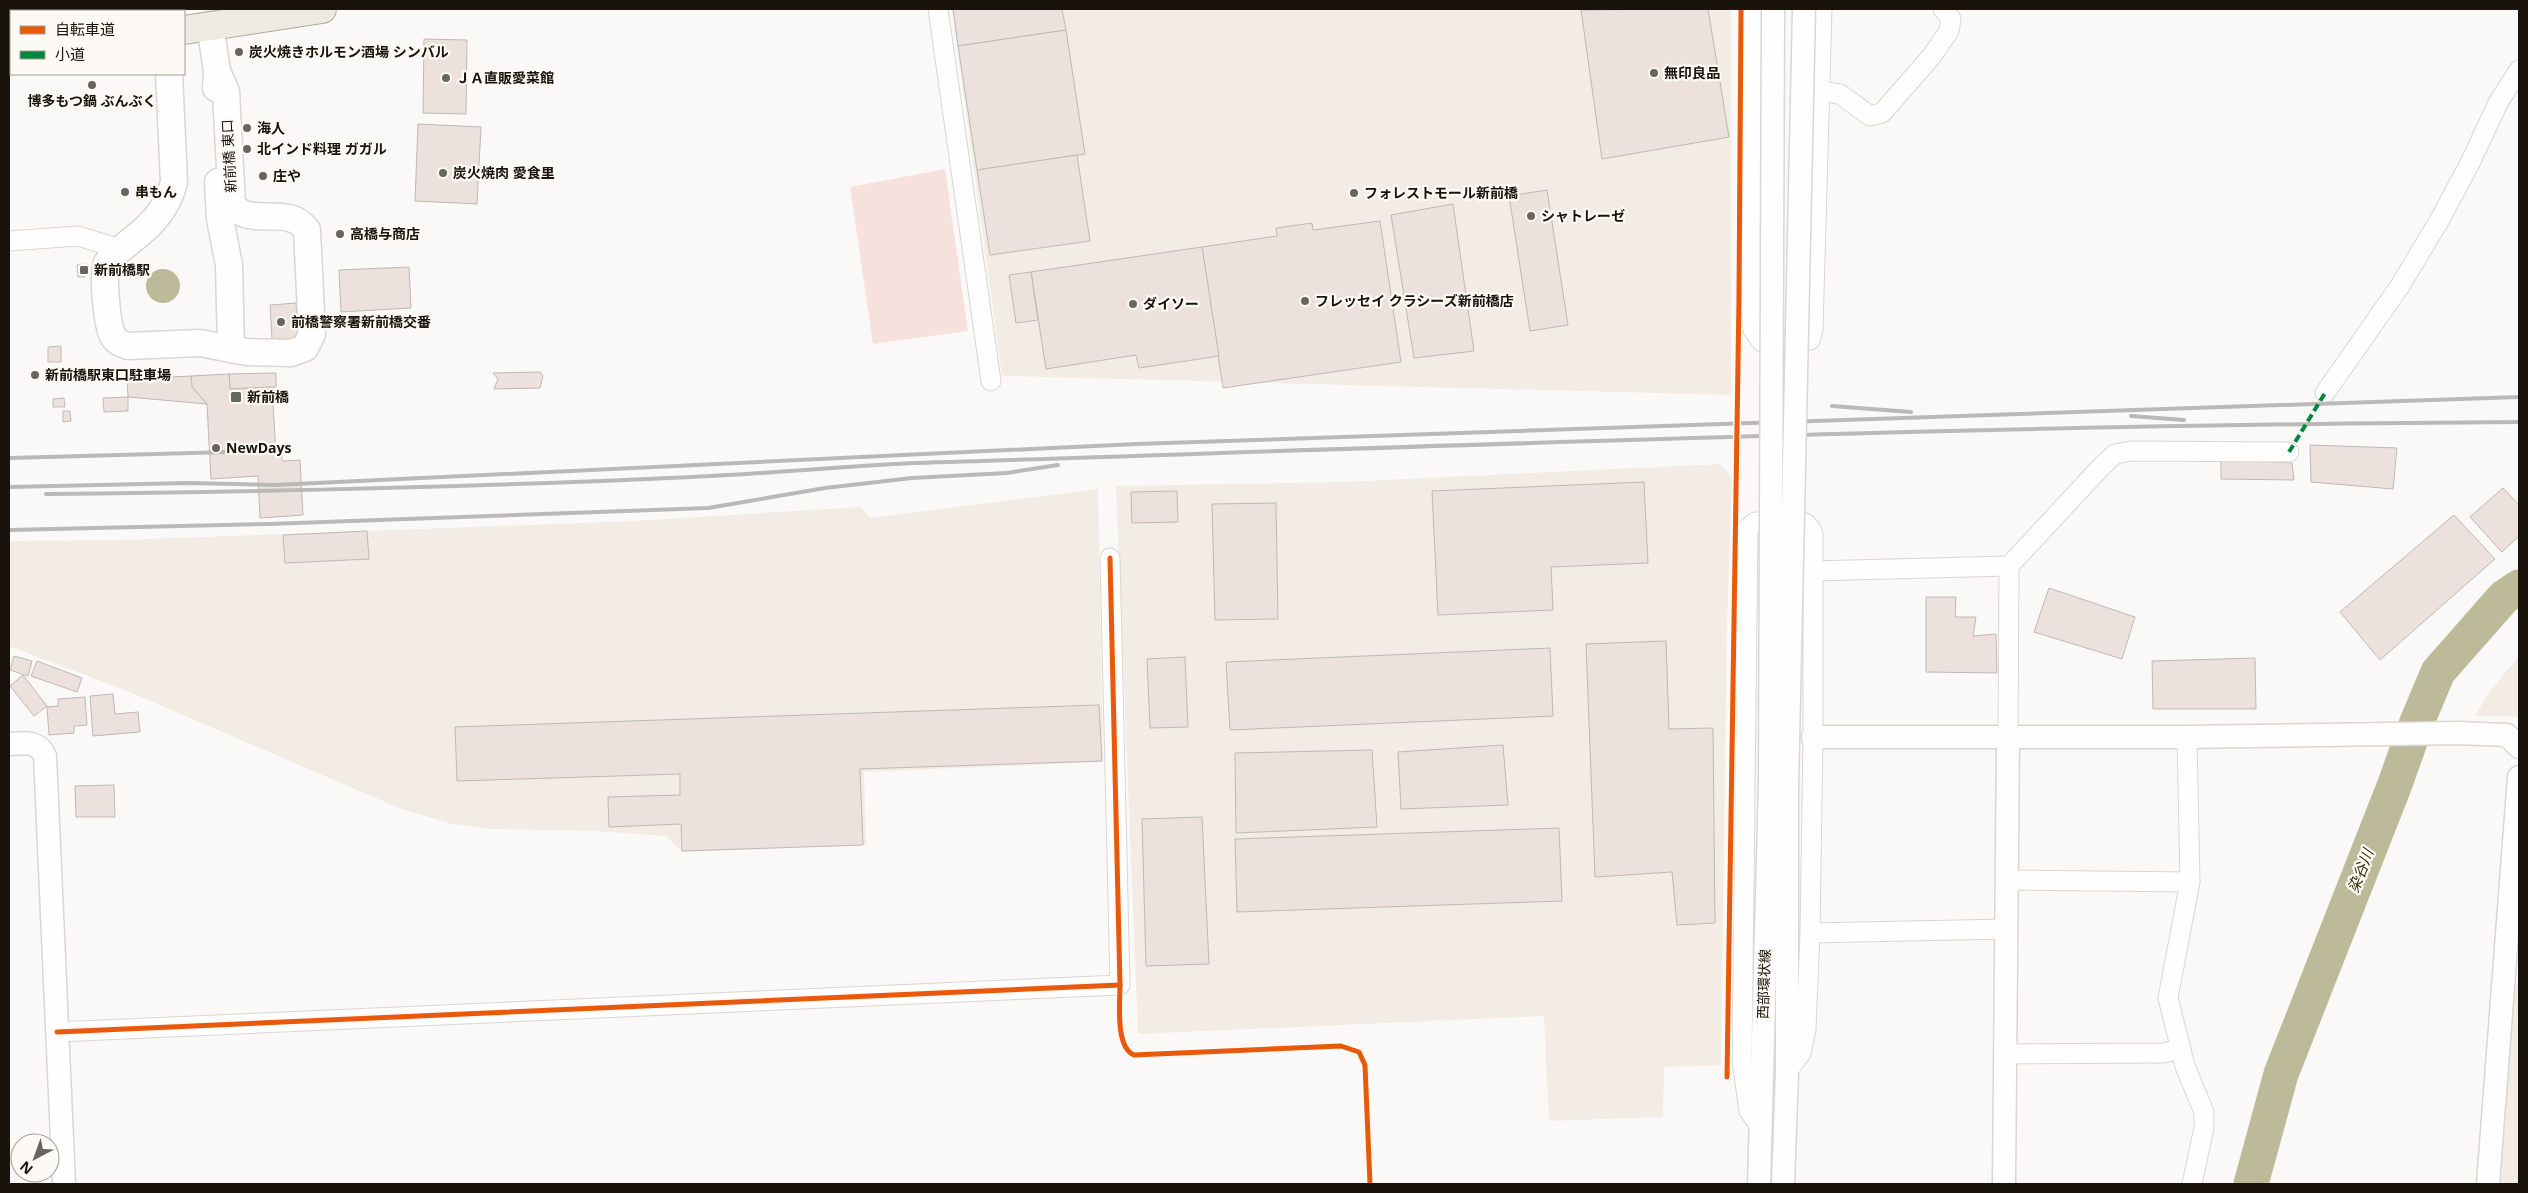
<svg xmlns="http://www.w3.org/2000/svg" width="2528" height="1193" font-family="'Open Sans','Noto Sans JP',sans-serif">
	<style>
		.built { fill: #f2ece5 }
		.green { fill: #f7e1dd }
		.water { fill: #bcba98 }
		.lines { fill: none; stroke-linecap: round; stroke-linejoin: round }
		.river { stroke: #bcba98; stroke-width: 35 }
		.building { fill: #ece1dc; stroke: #beb9b6 }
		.minor-casing { stroke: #dad6d1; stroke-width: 21 }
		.tertiary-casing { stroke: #dad6d1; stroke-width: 25 }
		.secondary-casing { stroke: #dad6d1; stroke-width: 29 }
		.primary-casing { stroke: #b2ab9d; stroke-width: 30 }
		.minor { stroke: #fefefe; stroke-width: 19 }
		.tertiary { stroke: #fefefe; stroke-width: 22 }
		.secondary { stroke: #fefefe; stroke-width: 26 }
		.primary { stroke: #edeae2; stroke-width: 28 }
		.rail { stroke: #bab9b8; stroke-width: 4 }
		.tertiary-bridge-casing { stroke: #dad6d1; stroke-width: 25; stroke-linecap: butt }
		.tertiary-bridge { stroke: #fefefe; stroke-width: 22 }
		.quiet { stroke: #00873e; stroke-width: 4; stroke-dasharray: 8 4; stroke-linecap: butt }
		.cycleway-casing { stroke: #fdf9f5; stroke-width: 8 }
		.cycleway { stroke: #e8590c; stroke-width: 5 }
		.poi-dot { fill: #68645e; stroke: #fdf9f5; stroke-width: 2 }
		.labels { text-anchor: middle; stroke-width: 4.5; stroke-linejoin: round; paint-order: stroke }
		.poi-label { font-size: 14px; font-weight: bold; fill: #19130c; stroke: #fdf9f5; text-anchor: start }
		.street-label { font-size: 14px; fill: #19130c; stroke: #fdf9f5 }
		.water-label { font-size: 15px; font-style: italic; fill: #2d2b02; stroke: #fdf9f5 }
	</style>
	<rect width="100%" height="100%" fill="#fbf9f7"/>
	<!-- built -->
	<g class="built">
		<polygon points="952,9 1731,9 1731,395 1002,376"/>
		<polygon points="1720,464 1732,477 1727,626 1721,1065 1664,1067 1663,1117 1549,1121 1544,1016 1138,1034 1116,486 1342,482"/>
		<polygon points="1098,489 1103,762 864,772 866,845 682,852 666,836 594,831 491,829 453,824 401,809 125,690 9,646 9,541 124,540 634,521 861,507 870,518"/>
		<polygon points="2519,656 2519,717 2475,716 2490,691"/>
		<polygon points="2509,983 2519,984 2519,1184 2496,1184"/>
	</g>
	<!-- green -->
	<polygon class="green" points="945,169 968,331 873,344 850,187"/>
	<!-- water -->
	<circle class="water" cx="163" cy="286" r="17"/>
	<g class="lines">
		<!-- river -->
		<polyline class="river" points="2251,1184 2281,1074 2395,784 2417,722 2438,672 2504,597 2519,587"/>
	</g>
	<!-- building -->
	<g class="building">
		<polygon points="44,9 81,9 81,11 45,11"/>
		<polygon points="953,9 1062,9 1066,30 958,46"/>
		<polygon points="1708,9 1729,137 1602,159 1581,10"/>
		<polygon points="1066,30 1085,154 977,170 958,46"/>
		<polygon points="424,39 467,40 466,114 423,113"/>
		<polygon points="418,124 481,127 477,204 415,201"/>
		<polygon points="1077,155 1090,241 990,255 977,170"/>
		<polygon points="1547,190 1568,325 1530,331 1509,196"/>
		<polygon points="1453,204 1474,351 1414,358 1391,215"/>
		<polygon points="1380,221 1401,362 1223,388 1202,247 1277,236 1276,228 1312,223 1313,230"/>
		<polygon points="1202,247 1219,356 1139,368 1136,355 1046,369 1031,272"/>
		<polygon points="84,264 85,277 78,277 77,265"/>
		<polygon points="409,267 411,308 341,312 339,270"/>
		<polygon points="1031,272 1038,320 1016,323 1009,275"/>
		<polygon points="296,303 298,332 292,339 272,339 270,305"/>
		<polygon points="61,346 61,362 48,362 48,347"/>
		<polygon points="540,372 543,376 540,388 494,389 498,379 493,373"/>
		<polygon points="276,373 276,387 230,389 229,374"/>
		<polygon points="229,374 230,389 272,387 276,454 282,454 282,461 300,460 303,515 260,518 258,476 211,479 207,404 192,387 191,376"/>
		<polygon points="191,376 192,387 207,404 128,397 127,379"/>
		<polygon points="128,397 128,411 104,412 103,398"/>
		<polygon points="64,398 65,407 53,407 53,399"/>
		<polygon points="63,411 70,411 71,421 63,422"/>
		<polygon points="2310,445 2397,448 2393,489 2311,482"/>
		<polygon points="2221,459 2292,463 2294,480 2221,479"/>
		<polygon points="1644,482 1648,563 1551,567 1553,610 1438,615 1432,491"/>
		<polygon points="2503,488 2519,505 2519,536 2502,552 2470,517"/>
		<polygon points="1177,491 1178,522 1132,523 1131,492"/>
		<polygon points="1276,503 1278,619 1215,620 1212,504"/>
		<polygon points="2454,515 2495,559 2380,660 2340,612"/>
		<polygon points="367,531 369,559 285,563 283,535"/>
		<polygon points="2049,588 2135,617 2122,659 2034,632"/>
		<polygon points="1926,597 1956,597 1955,617 1976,617 1973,636 1996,634 1997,673 1926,672"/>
		<polygon points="1666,641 1669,729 1713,728 1715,923 1677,925 1672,872 1595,877 1586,644"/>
		<polygon points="1550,648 1553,716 1230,730 1226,662"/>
		<polygon points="14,656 32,661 28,676 10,670"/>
		<polygon points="1185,657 1188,727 1150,728 1147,659"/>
		<polygon points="2255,658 2256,709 2153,709 2152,661"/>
		<polygon points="37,661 82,678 77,692 31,676"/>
		<polygon points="23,675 47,706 34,716 10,686"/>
		<polygon points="113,694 115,714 138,712 140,732 93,736 90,696"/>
		<polygon points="85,697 87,725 74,726 74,733 49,735 47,707 58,706 58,699"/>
		<polygon points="1099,705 1102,761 860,769 863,845 682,851 681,824 609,827 608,797 680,795 680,774 457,781 455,727"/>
		<polygon points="1503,745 1508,805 1401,809 1398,752"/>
		<polygon points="1372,750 1377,827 1236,833 1235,753"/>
		<polygon points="114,785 115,817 76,817 75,786"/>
		<polygon points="1202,817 1209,964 1146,966 1142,819"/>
		<polygon points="1559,828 1562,901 1237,912 1235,839"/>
	</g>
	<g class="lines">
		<defs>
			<g id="minor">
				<polyline points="938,9 991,381"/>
				<polyline points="1752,9 1752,322 1753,330 1762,342 1781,345 1810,340 1813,330 1822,9"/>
				<polyline points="1819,91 1840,94 1870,116 1882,113 1931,57 1949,31 1951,19 1943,9"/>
				<polyline points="9,241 78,236 120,249"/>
				<polyline points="2325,393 2400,286 2439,221 2471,161 2498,103 2519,70"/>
				<polyline points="1812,571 2009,566"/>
				<polyline points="2008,737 2009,566 2102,466 2115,454 2131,451 2289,452"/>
				<polyline points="2187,737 2190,882 2168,998 2185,1066 2204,1112 2204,1128 2192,1184"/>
				<polyline points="2007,880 2190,882"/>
				<polyline points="1810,933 2007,929"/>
				<polyline points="57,1032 1120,985 1110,558"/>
				<polyline points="2005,1054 2163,1053 2181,1049"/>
				<polyline points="1760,1126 1749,1111 1742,1061 1748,528 1755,522 1802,522 1807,524 1813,533 1813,737 1810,933 1806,1029 1801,1053 1787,1072"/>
			</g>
			<g id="tertiary">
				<polyline points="171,11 171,9"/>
				<polyline points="1813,737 2187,737 2459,733 2507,735 2519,747"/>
				<path d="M 9,744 C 23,743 38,740 45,756 L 64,1184"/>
				<polyline points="1759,1184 1770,785"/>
				<polyline points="1783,1184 1787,1072 1787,788"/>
				<polyline points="2004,1184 2008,737"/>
				<polyline points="2488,1184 2519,777"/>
			</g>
			<g id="secondary">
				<polyline points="210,25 217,71 216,88"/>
				<path d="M 169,74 L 174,182 C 168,207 153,224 132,240 C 124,247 113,253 107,263 C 102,274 107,325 113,336 C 116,342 122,344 128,346 L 200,343 L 247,352 L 291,353 L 305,348 L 312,334 L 307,230 C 287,203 252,229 232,205 L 226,92 L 217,71"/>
				<polyline points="218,182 220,219 229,265 231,349"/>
			</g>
			<g id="primary">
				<polyline points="184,30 322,9"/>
				<polyline points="9,59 11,58"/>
			</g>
		</defs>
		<!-- minor casing -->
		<use href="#minor" class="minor-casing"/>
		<!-- tertiary casing -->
		<use href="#tertiary" class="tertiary-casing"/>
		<!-- secondary casing -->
		<use href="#secondary" class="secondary-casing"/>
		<!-- primary casing -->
		<use href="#primary" class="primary-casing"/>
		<!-- minor -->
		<use href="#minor" class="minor"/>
		<!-- tertiary -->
		<use href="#tertiary" class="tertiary"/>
		<!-- secondary -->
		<use href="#secondary" class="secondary"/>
		<!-- primary -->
		<use href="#primary" class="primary"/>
		<!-- rail -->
		<g class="rail">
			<polyline points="1832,406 1911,412"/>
			<polyline points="2131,416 2184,420"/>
			<polyline points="9,458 264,451"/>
			<polyline points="9,487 188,483 275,485 1136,444 2519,397"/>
			<path d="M 46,494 C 261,492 477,487 692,477 C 767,474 841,466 915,463 C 1450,446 1984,425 2519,422"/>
			<polyline points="9,530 269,524 708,508 825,488 912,478 1007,473 1058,465"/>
		</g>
		<defs>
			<g id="tertiary-bridge">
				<polyline points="1770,785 1773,9"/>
				<polyline points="1787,788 1804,9"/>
			</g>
		</defs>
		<!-- tertiary-bridge casing -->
		<use href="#tertiary-bridge" class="tertiary-bridge-casing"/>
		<!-- tertiary-bridge -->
		<use href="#tertiary-bridge" class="tertiary-bridge"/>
		<!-- quiet -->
		<polyline class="quiet" points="2289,452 2325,393"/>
		<defs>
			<g id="cycleway">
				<path d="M 1120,985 C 1120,1003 1115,1047 1134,1055 L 1341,1046 L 1359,1052 L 1365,1065 L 1370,1184"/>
				<polyline points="57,1032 1120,985 1110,558"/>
				<polyline points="1727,1077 1739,298 1741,9"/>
			</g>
		</defs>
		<!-- cycleway casing -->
		<use href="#cycleway" class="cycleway-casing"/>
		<!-- cycleway -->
		<use href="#cycleway" class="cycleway"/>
	</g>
	<!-- markers -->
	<g class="poi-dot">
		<circle cx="239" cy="52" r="5"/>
		<circle cx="1654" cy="73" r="5"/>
		<circle cx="446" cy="78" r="5"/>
		<circle cx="92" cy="85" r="5"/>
		<circle cx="247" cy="128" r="5"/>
		<circle cx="247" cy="149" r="5"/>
		<circle cx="443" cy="173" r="5"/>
		<circle cx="263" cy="176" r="5"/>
		<circle cx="125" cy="192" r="5"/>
		<circle cx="1354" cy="193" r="5"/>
		<circle cx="1531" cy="216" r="5"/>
		<circle cx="340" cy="234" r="5"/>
		<rect x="79" y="265" width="10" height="10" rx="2.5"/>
		<circle cx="1305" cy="301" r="5"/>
		<circle cx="1133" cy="304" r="5"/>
		<circle cx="281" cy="322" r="5"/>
		<circle cx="35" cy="375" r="5"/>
		<rect x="230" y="391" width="12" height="12" rx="2.5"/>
		<circle cx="216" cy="448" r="5"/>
	</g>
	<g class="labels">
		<!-- poi labels -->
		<g class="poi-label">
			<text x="249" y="57">炭火焼きホルモン酒場 シンバル</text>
			<text x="1664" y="78">無印良品</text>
			<text x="456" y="83">ＪＡ直販愛菜館</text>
			<text x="92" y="106" text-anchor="middle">博多もつ鍋 ぶんぶく</text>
			<text x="257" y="133">海人</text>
			<text x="257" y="154">北インド料理 ガガル</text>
			<text x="453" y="178">炭火焼肉 愛食里</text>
			<text x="273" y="181">庄や</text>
			<text x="135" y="197">串もん</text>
			<text x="1364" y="198">フォレストモール新前橋</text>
			<text x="1541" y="221">シャトレーゼ</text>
			<text x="350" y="239">高橋与商店</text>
			<text x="94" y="275">新前橋駅</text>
			<text x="1315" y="306">フレッセイ クラシーズ新前橋店</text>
			<text x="1143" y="309">ダイソー</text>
			<text x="291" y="327">前橋警察署新前橋交番</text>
			<text x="45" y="380">新前橋駅東口駐車場</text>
			<text x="247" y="402">新前橋</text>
			<text x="226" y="453">NewDays</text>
		</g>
		<!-- street labels -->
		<g class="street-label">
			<text transform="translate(229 156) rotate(-93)" y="5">新前橋 東口</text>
			<text transform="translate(1764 984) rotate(-88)" y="5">西部環状線</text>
		</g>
		<!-- water labels -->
		<g class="water-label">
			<text transform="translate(2361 871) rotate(-69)" y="5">染谷川</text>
		</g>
	</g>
	<!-- border -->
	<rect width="2528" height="1193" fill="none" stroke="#19130c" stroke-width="20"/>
	<!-- legend -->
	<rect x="10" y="10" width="175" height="65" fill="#fdf9f5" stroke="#a29d98"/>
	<rect x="20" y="26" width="25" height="8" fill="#e8590c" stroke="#a29d98"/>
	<text x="55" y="35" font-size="15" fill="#19130c">自転車道</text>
	<rect x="20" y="51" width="25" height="8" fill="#00873e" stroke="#a29d98"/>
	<text x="55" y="60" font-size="15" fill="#19130c">小道</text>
	<!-- north arrow -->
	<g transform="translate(35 1158) rotate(221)"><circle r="24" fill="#fdf9f5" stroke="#a29d98"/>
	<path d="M0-4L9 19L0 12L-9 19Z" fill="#68645e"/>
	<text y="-8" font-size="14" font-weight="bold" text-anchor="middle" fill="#19130c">N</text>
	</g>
</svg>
